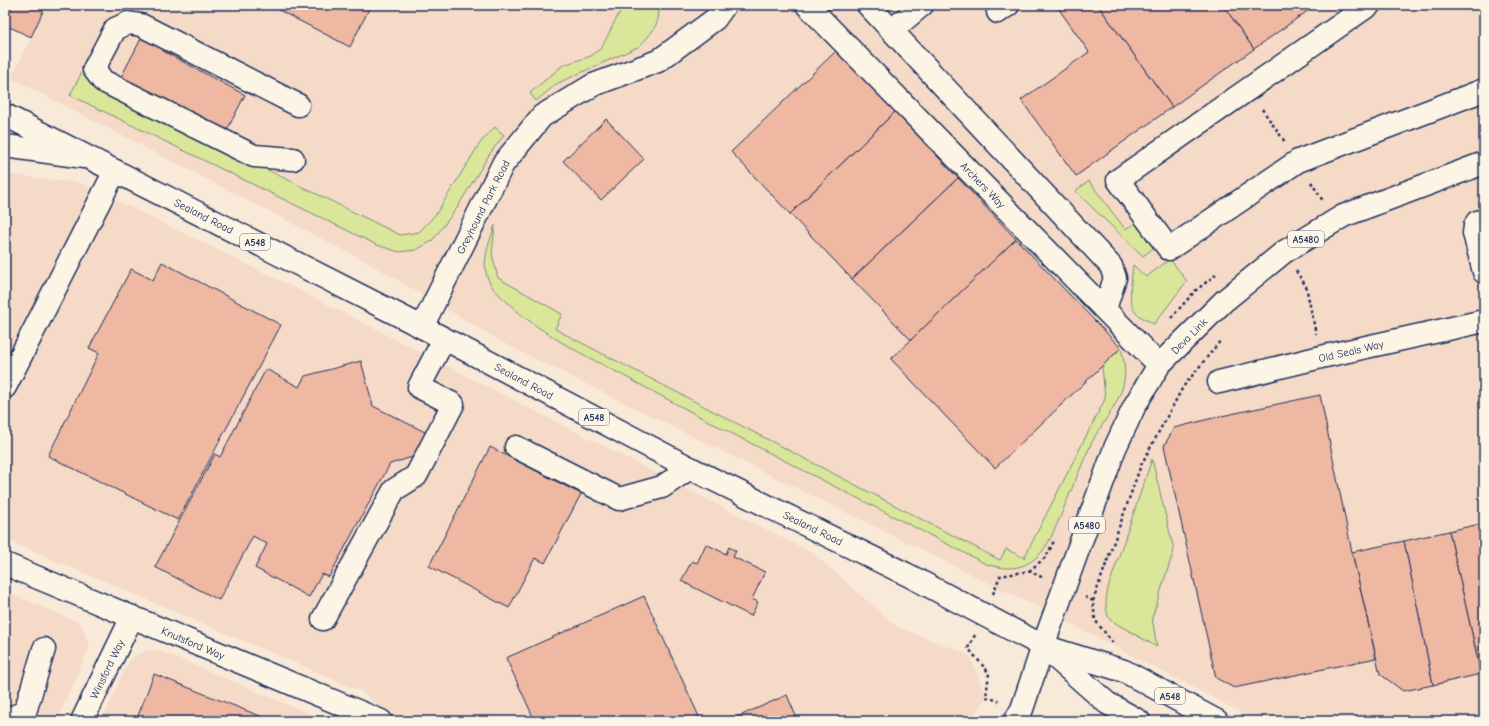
<svg xmlns="http://www.w3.org/2000/svg" width="1489" height="726" font-family="'Comic Neue',sans-serif">
	<style>
		.built { fill: #f6dac8 }
		.green { fill: #dae699; stroke: #7a8a7c }
		.building { fill: #eeb8a3; stroke: #1b2f5e }
		.lines { fill: none; stroke-linecap: round; stroke-linejoin: round }
		.minor-casing { stroke: #1b2f5e; stroke-width: 25 }
		.major-casing { stroke: #1b2f5e; stroke-width: 25 }
		.path { stroke: #1b2f5e; stroke-width: 2.5; stroke-dasharray: 3 3; stroke-linecap: butt }
		.minor { stroke: #fcf5e5; stroke-width: 22 }
		.major { stroke: #fcf5e5; stroke-width: 22 }
		.labels { text-anchor: middle; stroke-width: 4; stroke-linejoin: round; paint-order: stroke }
		.shield { fill: #fcf5e5; stroke: #5e6a86; stroke-width: 1 }
		.shield-label { font-size: 10px; font-weight: bold; fill: #1b2f5e }
		.street-label { font-size: 11px; fill: #1b2f5e; stroke: #fcf5e5 }
	</style>
	<rect width="100%" height="100%" fill="#f9e9d8"/>
	<filter id="ink" filterUnits="userSpaceOnUse"><feTurbulence type="fractalNoise" baseFrequency=".025" numOctaves="2"/><feDisplacementMap in="SourceGraphic" scale="8" xChannelSelector="R" yChannelSelector="G"/><feConvolveMatrix kernelMatrix="1 2 1 2 8 2 1 2 1" color-interpolation-filters="sRGB"/></filter>
	<g filter="url(#ink)">
		<!-- built -->
		<g class="built">
			<polygon points="46,5 1484,5 1484,721 1257,721 1048,612 509,346 369,263 11,78"/>
			<polygon points="5,174 81,183 299,290 814,554 896,626 970,655 986,697 970,721 397,721 361,691 5,539"/>
			<polygon points="5,591 80,623 90,646 57,721 5,721"/>
			<polygon points="148,650 158,650 327,721 102,721 126,666 135,656"/>
		</g>
		<!-- green -->
		<g class="green">
			<path d="M 623,5 L 658,5 C 662,23 650,36 638,47 L 558,83 L 536,101 L 530,93 L 563,65 L 591,56 L 602,47 Z"/>
			<polygon points="82,72 268,170 400,235 419,232 436,214 480,143 495,127 504,135 489,155 457,208 432,241 416,250 399,252 377,245 70,95"/>
			<polygon points="1089,181 1125,229 1141,220 1159,244 1143,256 1075,191"/>
			<path d="M 495,225 L 492,254 L 498,278 L 562,314 L 555,329 L 1000,560 L 1006,549 L 1024,558 L 1105,399 L 1102,366 L 1121,348 C 1125,363 1127,377 1121,392 C 1114,410 1101,425 1092,442 C 1081,466 1071,491 1061,515 C 1055,528 1049,545 1039,555 C 1022,571 1006,570 986,564 C 870,504 753,446 639,384 C 595,360 543,337 507,302 C 503,298 497,293 493,288 C 478,268 488,247 495,225 Z"/>
			<path d="M 1170,259 L 1187,281 L 1154,324 C 1148,321 1142,318 1137,314 C 1126,304 1132,279 1133,265 L 1146,277 Z"/>
			<path d="M 1152,459 L 1174,550 L 1152,618 L 1157,647 L 1110,620 C 1104,610 1106,599 1108,588 Z"/>
		</g>
		<!-- building -->
		<g class="building">
			<polygon points="13,5 46,5 31,37 5,25 5,21"/>
			<polygon points="269,5 371,5 350,47"/>
			<polygon points="1056,5 1098,5 1172,107 1076,176 1021,100 1089,52"/>
			<polygon points="1098,5 1223,5 1254,49 1172,107"/>
			<polygon points="1223,5 1316,5 1254,49"/>
			<polygon points="143,35 166,47 163,51 245,95 225,134 120,79"/>
			<polygon points="836,51 895,112 790,214 731,152"/>
			<polygon points="895,112 958,178 852,279 790,214"/>
			<polygon points="606,119 644,159 601,200 563,161"/>
			<polygon points="958,178 1016,239 911,340 852,279"/>
			<polygon points="1016,239 1121,348 995,468 891,359"/>
			<polygon points="162,262 281,325 178,520 48,456 99,353 89,348 131,269 153,280"/>
			<polygon points="361,361 373,406 431,435 422,454 390,464 329,577 322,574 309,597 255,568 267,544 253,536 219,600 155,567 215,454 220,457 266,369 299,387 305,376"/>
			<polygon points="1320,395 1352,552 1376,658 1234,688 1216,678 1164,446 1174,428 1217,417"/>
			<polygon points="490,447 581,494 545,563 535,558 509,608 429,566"/>
			<polygon points="1484,523 1484,673 1481,674 1449,531"/>
			<polygon points="1449,531 1481,674 1433,685 1404,541"/>
			<polygon points="1404,541 1433,685 1403,691 1380,674 1352,552"/>
			<polygon points="706,544 726,554 729,547 736,551 733,557 765,572 752,599 758,602 751,616 681,581 692,561 697,563"/>
			<polygon points="644,596 701,721 535,721 506,658"/>
			<polygon points="154,674 270,720 270,721 136,721"/>
			<polygon points="787,695 798,721 728,721"/>
		</g>
		<g class="lines">
			<defs>
				<g id="minor">
					<polyline points="807,5 1159,365"/>
					<polyline points="868,5 1111,266 1115,278 1105,309"/>
					<polyline points="1369,5 1118,180 1169,249 1298,161 1484,90"/>
					<polyline points="998,12 1008,5"/>
					<polyline points="892,30 922,5"/>
					<polyline points="5,146 84,157"/>
					<polyline points="293,159 254,156 103,81 94,69 115,29 128,23 141,25 298,105"/>
					<polyline points="1484,220 1477,222 1475,226 1474,233 1484,272"/>
					<polyline points="422,327 503,164 542,116 593,85 658,61 715,19 725,5"/>
					<polyline points="1219,382 1321,357 1484,321"/>
					<polyline points="5,387 115,171"/>
					<polyline points="516,447 619,499 662,487 690,468"/>
					<polyline points="5,564 381,721"/>
					<polyline points="323,619 394,490 416,476 453,404 419,387 444,339"/>
					<polyline points="5,720 25,712 44,649"/>
					<polyline points="82,721 132,617"/>
					<polyline points="1015,721 1022,709 1043,646"/>
				</g>
				<g id="major">
					<polyline points="5,115 422,327 690,468 906,574 1043,646 1124,671 1217,721"/>
					<polyline points="1043,646 1115,448 1135,405 1159,365 1224,301 1284,252 1343,216 1484,163"/>
					<polyline points="1047,650 1107,703 1139,721"/>
				</g>
			</defs>
			<!-- minor casing -->
			<use href="#minor" class="minor-casing"/>
			<!-- major casing -->
			<use href="#major" class="major-casing"/>
			<!-- path -->
			<g class="path">
				<polyline points="1262,109 1285,142"/>
				<polyline points="1311,182 1323,201"/>
				<polyline points="1296,271 1306,286 1316,334"/>
				<polyline points="1171,318 1195,291 1218,273"/>
				<polyline points="1029,571 1046,557 1055,539"/>
				<polyline points="993,594 1000,576 1029,571 1044,578"/>
				<polyline points="1085,597 1093,601 1095,620 1113,643"/>
				<polyline points="1093,601 1141,465 1183,387 1221,340"/>
				<polyline points="975,635 968,648 989,673 986,697 999,701"/>
				<polyline points="1043,717 1054,721"/>
			</g>
			<!-- minor -->
			<use href="#minor" class="minor"/>
			<!-- major -->
			<use href="#major" class="major"/>
		</g>
	</g>
	<g class="labels">
		<!-- shield labels -->
		<g class="shield">
			<rect x="1288" y="231" width="36" height="16" rx="3"/>
			<rect x="240" y="234" width="30" height="16" rx="3"/>
			<rect x="579" y="409" width="30" height="16" rx="3"/>
			<rect x="1069" y="517" width="36" height="16" rx="3"/>
			<rect x="1155" y="688" width="30" height="16" rx="3"/>
		</g>
		<g class="shield-label">
			<text x="1306" y="243">A5480</text>
			<text x="255" y="246">A548</text>
			<text x="594" y="421">A548</text>
			<text x="1087" y="529">A5480</text>
			<text x="1170" y="700">A548</text>
		</g>
		<!-- street labels -->
		<g class="street-label">
			<text transform="translate(983 185) rotate(46)" y="4">Archers Way</text>
			<text transform="translate(483 207) rotate(-63)" y="4">Greyhound Park Road</text>
			<text transform="translate(204 216) rotate(27)" y="4">Sealand Road</text>
			<text transform="translate(1189 336) rotate(-45)" y="4">Deva Link</text>
			<text transform="translate(1351 351) rotate(-13)" y="4">Old Seals Way</text>
			<text transform="translate(524 381) rotate(28)" y="4">Sealand Road</text>
			<text transform="translate(813 528) rotate(26)" y="4">Sealand Road</text>
			<text transform="translate(193 643) rotate(23)" y="4">Knutsford Way</text>
			<text transform="translate(107 669) rotate(-64)" y="4">Winsford Way</text>
		</g>
	</g>
	<!-- margin -->
	<rect width="1489" height="726" fill="none" stroke="#fcf5e5" stroke-width="20"/>
	<rect x="10" y="10" width="1469" height="706" fill="none" stroke="#1b2f5e" stroke-width="1.5" filter="url(#ink)"/>
</svg>
